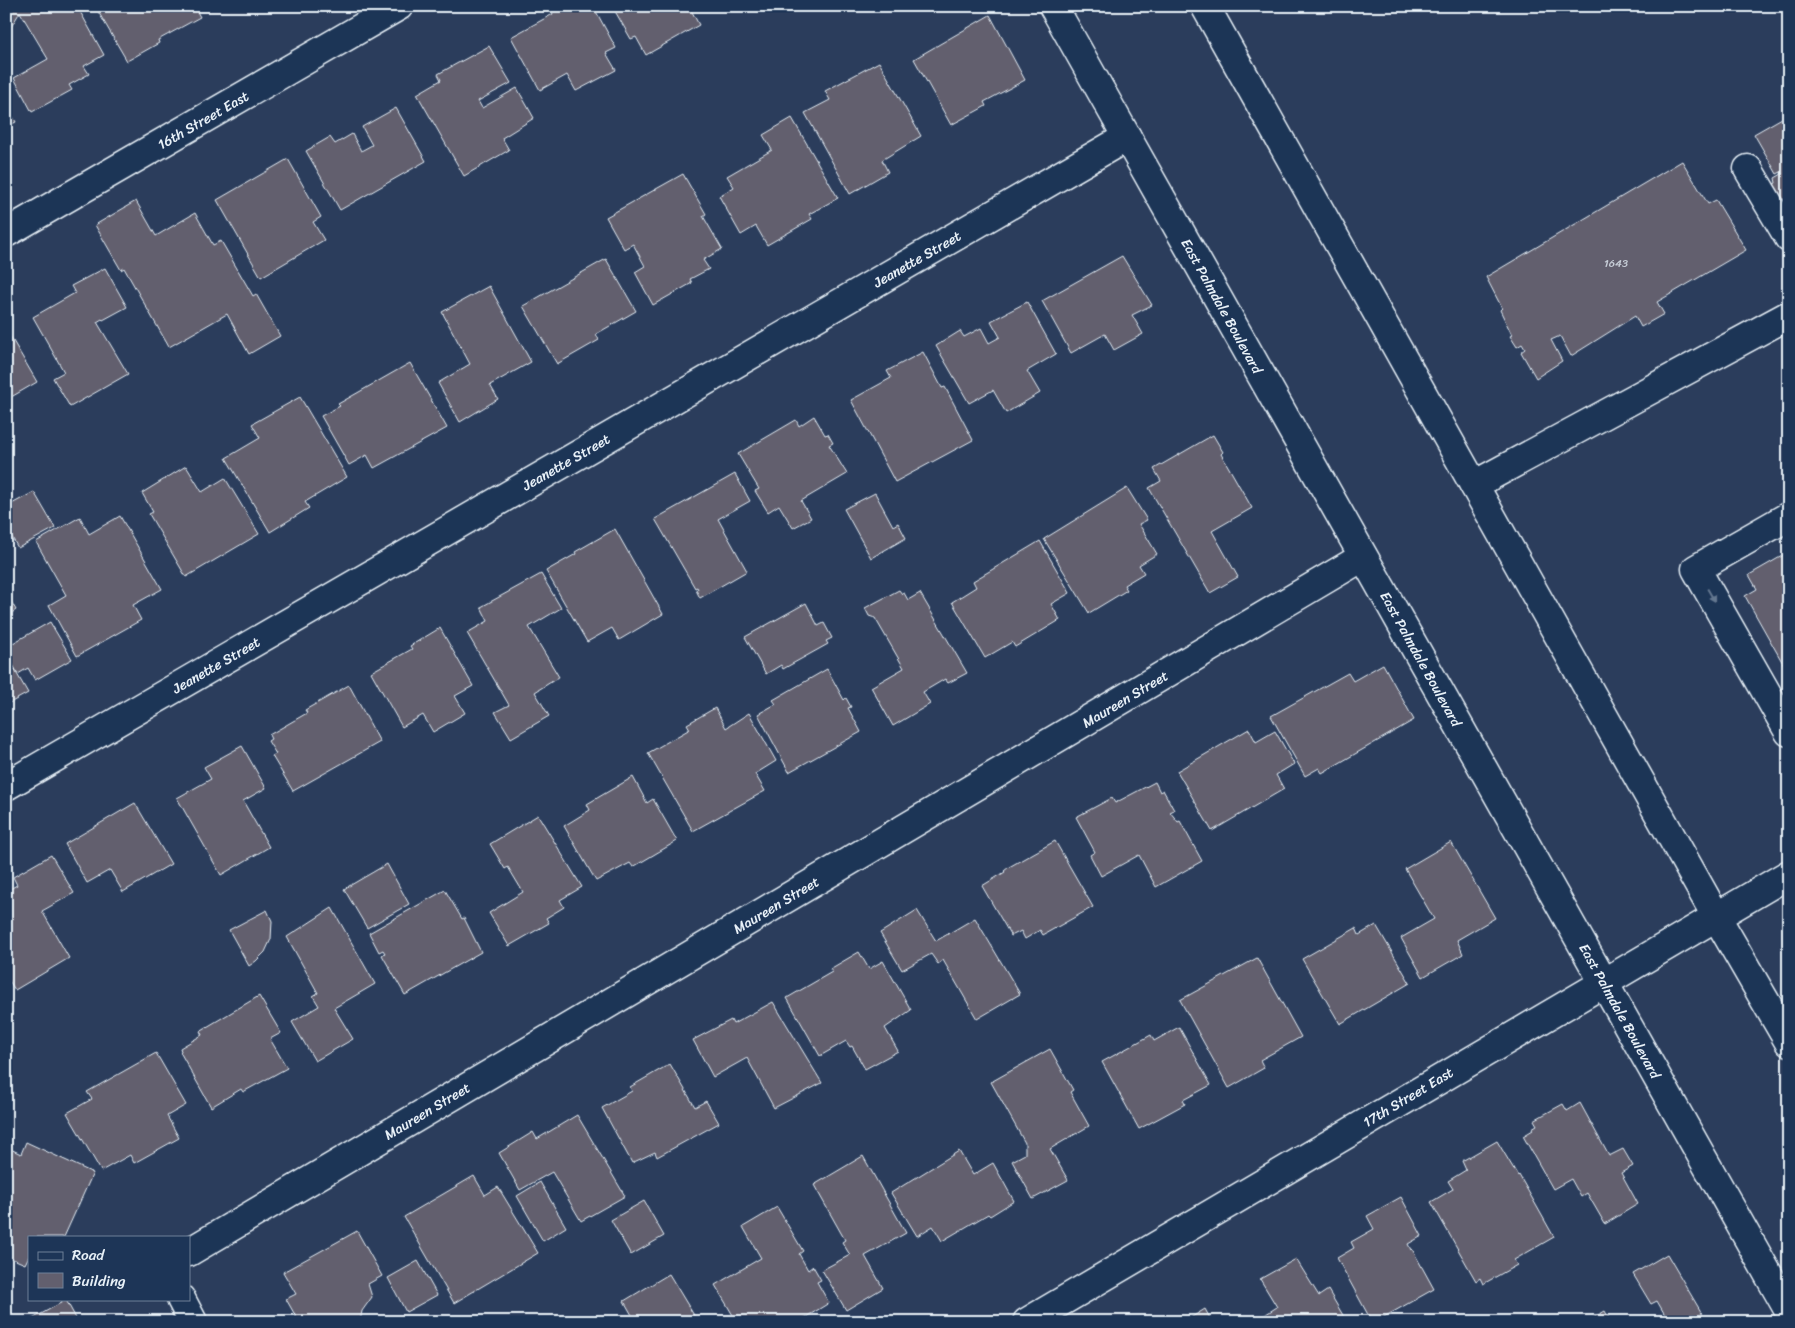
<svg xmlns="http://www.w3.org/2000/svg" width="1795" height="1328" font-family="Sriracha,sans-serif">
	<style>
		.building { fill: #625f6e; stroke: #e8f1f8 }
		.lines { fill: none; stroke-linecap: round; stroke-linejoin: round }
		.minor-casing { stroke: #e8f1f8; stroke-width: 31 }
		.highway-casing { stroke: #e8f1f8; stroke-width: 31 }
		.minor { stroke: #1d3557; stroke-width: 28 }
		.highway { stroke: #1d3557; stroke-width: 28 }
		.oneway { fill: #64778f }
		.labels { text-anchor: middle; stroke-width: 4.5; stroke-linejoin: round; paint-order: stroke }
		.number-label { font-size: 11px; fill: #c6ccd6 }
		.street-label { font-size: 14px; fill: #e8f1f8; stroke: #1d3557 }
	</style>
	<rect width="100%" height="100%" fill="#2b3d5c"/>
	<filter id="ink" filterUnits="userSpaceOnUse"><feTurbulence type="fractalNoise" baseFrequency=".02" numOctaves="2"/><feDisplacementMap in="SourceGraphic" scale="10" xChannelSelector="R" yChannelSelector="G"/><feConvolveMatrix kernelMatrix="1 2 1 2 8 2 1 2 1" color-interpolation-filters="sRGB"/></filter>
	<g filter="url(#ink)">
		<!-- building -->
		<g class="building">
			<polygon points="17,6 77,6 104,55 84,66 89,74 69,85 72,90 32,112 14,78 48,59 20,12 6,35 6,13"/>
			<polygon points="88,6 194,6 200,17 158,40 159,43 127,61 96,8 91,11"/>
			<polygon points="557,6 593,6 616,48 606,53 616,70 576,91 567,75 540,90 511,37 553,14 551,10"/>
			<polygon points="612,6 689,6 699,25 646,55 636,37 631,39"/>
			<polygon points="990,15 1025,80 984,102 986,106 951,125 914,59"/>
			<polygon points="489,46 511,83 478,101 482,108 517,88 534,118 502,138 509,150 464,176 417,94 441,80 438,74"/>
			<polygon points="879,62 921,136 882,160 888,172 850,194 805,113 830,100 825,91"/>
			<polygon points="6,105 16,122 6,127"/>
			<polygon points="396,108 426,161 340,210 306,151 330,137 335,144 352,134 361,151 372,145 362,127"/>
			<polygon points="1789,114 1789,214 1772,185 1776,183 1775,178 1782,174 1781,172 1777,174 1754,134"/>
			<polygon points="792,118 838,198 809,214 812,219 767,245 756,226 741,235 719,196 734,187 727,176 772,150 763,135"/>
			<polygon points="288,159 321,217 313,222 324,240 261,277 217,200"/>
			<polygon points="1682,161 1708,204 1716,200 1746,250 1657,302 1664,314 1641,327 1635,316 1571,356 1560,336 1551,340 1562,361 1536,378 1521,352 1525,349 1522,344 1517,347 1510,336 1512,335 1500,310 1502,308 1486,277"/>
			<polygon points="683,174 706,214 703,216 722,249 703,260 709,269 690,279 692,283 653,305 635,272 645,266 633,244 624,249 606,217"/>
			<polygon points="136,201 156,236 195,213 213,245 221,241 253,296 256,294 280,336 249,354 227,314 169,347 124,268 121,270 95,225"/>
			<polygon points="1122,256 1152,305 1132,315 1143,334 1114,350 1105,334 1071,353 1042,301"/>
			<polygon points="606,259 636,311 596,334 599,340 557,364 523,306"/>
			<polygon points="105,268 127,307 103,320 102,319 97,322 128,374 70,407 53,378 64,372 33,317 75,293 71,286"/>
			<polygon points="489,286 531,362 490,385 498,399 460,422 438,383 470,364 442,312"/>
			<polygon points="1027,302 1056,354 1027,371 1040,393 1006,413 993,390 969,403 936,346 960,331 964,337 981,328 989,343 1000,337 991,321"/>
			<polygon points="6,329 37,382 6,400"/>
			<polygon points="923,352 942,388 945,387 973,440 895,482 851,400 891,378 887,371"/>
			<polygon points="410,363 447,428 374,468 367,455 349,465 321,416 340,406 338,404"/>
			<polygon points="300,397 347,477 305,502 309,508 270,532 226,458 260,438 252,424"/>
			<polygon points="814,416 825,435 828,434 833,443 829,445 847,474 801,501 811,518 793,528 779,505 768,512 755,491 759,489 738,454 796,420 799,426"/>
			<polygon points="1213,435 1223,452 1221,454 1252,508 1212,531 1238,577 1210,593 1149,488 1161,481 1154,469"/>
			<polygon points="186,466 202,492 225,478 259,534 186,577 149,514 153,512 142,493"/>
			<polygon points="735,474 750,501 718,519 747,571 700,598 696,590 698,589 697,587 695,588 655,519"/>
			<polygon points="1127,488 1147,520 1139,524 1157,554 1139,565 1144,573 1124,585 1127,590 1089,613 1044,539"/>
			<polygon points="34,492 55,528 18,548 6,527 6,507"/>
			<polygon points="875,493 893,526 898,523 906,538 871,558 844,509"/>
			<polygon points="120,516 162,589 133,605 141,620 77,656 49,605 66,595 36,542 80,517 89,534"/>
			<polygon points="615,529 663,614 619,640 612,628 587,642 546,571 576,554 575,552"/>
			<polygon points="1040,541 1070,593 1051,604 1060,620 1015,647 1012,642 985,658 952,602 976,587 973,581"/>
			<polygon points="1789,552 1789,674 1745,596 1757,589 1749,575"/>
			<polygon points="541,574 561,608 529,627 559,677 535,692 549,716 511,738 495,712 509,705 467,633 488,621 481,607"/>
			<polygon points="899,590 902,594 904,593 908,600 920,593 967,673 948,683 945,679 923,692 930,704 893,726 871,687 904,668 875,618 869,616 865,608"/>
			<polygon points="6,593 16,610 10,614 11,617 6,619"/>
			<polygon points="806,603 818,626 824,623 832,638 826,641 828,644 783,669 781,665 766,674 745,637"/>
			<polygon points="50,622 72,659 35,680 28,668 18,674 6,652 6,643 11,640 13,643"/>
			<polygon points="440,628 473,686 455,696 465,713 433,732 423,715 402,727 371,672 412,649 410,646"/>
			<polygon points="6,655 28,693 6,705"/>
			<polygon points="1383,664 1414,720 1322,773 1319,768 1305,776 1271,716 1348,673 1353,681"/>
			<polygon points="827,669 844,700 846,698 851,707 848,708 861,732 789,772 758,714 776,704 773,700"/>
			<polygon points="349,685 380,742 293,791 272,756 276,754 268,741 271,739 269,735 307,713 305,710"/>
			<polygon points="715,708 726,728 749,713 776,761 755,774 765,791 693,831 648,753 690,729 687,724"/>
			<polygon points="1249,729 1256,742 1275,731 1294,764 1276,775 1284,789 1212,831 1177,771"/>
			<polygon points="242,746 266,788 243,801 269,847 221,875 177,798 211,779 204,767"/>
			<polygon points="633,777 647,803 653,799 677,841 633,867 630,863 596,881 564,826 590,810 587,804"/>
			<polygon points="1155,782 1160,792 1163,790 1174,810 1170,812 1178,822 1180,821 1202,861 1156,887 1139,855 1101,876 1090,855 1095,852 1076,817 1112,798 1115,803"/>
			<polygon points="135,803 171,864 123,892 110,870 87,883 65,844"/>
			<polygon points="538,815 582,887 560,900 564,907 546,918 549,923 509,946 489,913 523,892 508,867 505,869 490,844"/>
			<polygon points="1055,841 1093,907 1043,935 1040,930 1025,939 1021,931 1011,936 982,886 1005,872 1004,871 1009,867"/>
			<polygon points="1451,842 1495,918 1457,940 1463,954 1423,977 1401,938 1434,919 1405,869"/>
			<polygon points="51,855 74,893 42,911 69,958 15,990 6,976 6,891 17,885 13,877"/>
			<polygon points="387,864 409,904 367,928 344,889"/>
			<polygon points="445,890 462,919 464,918 481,952 405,995 382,955 385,953 383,950 379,952 369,933"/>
			<polygon points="332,908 375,984 334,1008 353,1039 315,1061 292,1022 319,1006 313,996 318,993 287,937"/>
			<polygon points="267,910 272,921 271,939 265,952 256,961 249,966 229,930"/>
			<polygon points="917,910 936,941 975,918 1020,994 977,1019 943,960 938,964 931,954 902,970 880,933"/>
			<polygon points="1376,925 1410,983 1340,1024 1302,959 1356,928 1359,935"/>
			<polygon points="859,952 869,969 883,961 911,1010 885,1028 898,1051 865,1069 852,1046 850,1047 846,1041 820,1056 787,998 832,972 830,969"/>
			<polygon points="1257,958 1301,1037 1260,1060 1264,1068 1229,1088 1180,1000"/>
			<polygon points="259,996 281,1033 270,1039 287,1068 243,1092 241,1089 211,1107 180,1052 181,1051 180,1048 202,1035 200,1031"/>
			<polygon points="773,1002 822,1083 774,1108 747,1058 713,1077 693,1040 731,1020 733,1024"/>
			<polygon points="1179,1027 1211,1085 1183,1100 1185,1104 1139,1129 1102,1062 1151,1035 1154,1041"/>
			<polygon points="1050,1049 1073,1090 1070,1092 1089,1126 1050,1149 1068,1180 1033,1199 1012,1161 1025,1154 1025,1143 991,1082"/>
			<polygon points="156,1053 186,1105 167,1116 179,1138 134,1163 130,1155 101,1171 67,1113 92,1099 87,1092"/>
			<polygon points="670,1064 695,1107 706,1101 719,1123 657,1157 655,1152 632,1163 602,1108 632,1091 630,1087"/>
			<polygon points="1580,1103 1609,1156 1623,1149 1633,1166 1621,1173 1638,1204 1605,1224 1587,1193 1581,1197 1571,1179 1553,1189 1523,1136 1533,1130 1532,1128 1537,1125 1534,1120 1563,1104 1567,1111"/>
			<polygon points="577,1115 625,1196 581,1221 552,1172 520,1190 499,1153 533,1132 537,1139"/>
			<polygon points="1497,1141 1518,1176 1519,1175 1554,1237 1514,1260 1517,1265 1483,1284 1480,1278 1476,1281 1431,1202 1453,1189 1448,1181 1466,1170 1462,1161"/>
			<polygon points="26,1142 93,1173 64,1237 29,1237 29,1256 25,1264 6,1256 6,1147 21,1154"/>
			<polygon points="959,1151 973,1175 993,1163 1014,1201 990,1216 988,1214 942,1241 933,1226 917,1236 891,1193"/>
			<polygon points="863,1156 906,1233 865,1256 883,1288 846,1310 822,1270 850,1255 842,1242 845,1240 814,1185"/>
			<polygon points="474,1176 485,1195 498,1187 538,1253 454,1303 404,1217"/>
			<polygon points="540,1182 566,1227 543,1241 517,1196"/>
			<polygon points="1401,1197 1422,1236 1408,1244 1411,1250 1412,1249 1434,1289 1375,1322 1372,1322 1337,1258 1354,1248 1351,1242 1374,1229 1367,1216"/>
			<polygon points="644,1201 664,1236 631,1255 611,1220"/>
			<polygon points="777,1207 803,1251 799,1254 808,1270 813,1266 821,1280 817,1282 829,1303 798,1322 737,1322 715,1285 761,1258 743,1227"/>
			<polygon points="357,1231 382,1276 368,1284 372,1297 362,1311 360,1322 299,1322 286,1299 296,1294 283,1272"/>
			<polygon points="1667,1254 1707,1322 1665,1322 1668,1320 1657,1301 1651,1304 1633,1274"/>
			<polygon points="1296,1259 1319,1296 1328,1290 1347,1322 1266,1322 1263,1316 1277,1307 1260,1279"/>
			<polygon points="418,1261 437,1295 406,1312 388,1278"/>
			<polygon points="669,1274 698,1322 626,1322 633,1317 624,1301"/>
			<polygon points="66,1300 78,1322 27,1322"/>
			<polygon points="1205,1309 1212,1322 1184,1322"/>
			<polygon points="1605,1311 1611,1322 1586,1322"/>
		</g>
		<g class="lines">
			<defs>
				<g id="minor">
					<polyline points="1053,6 1789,1311"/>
					<polyline points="1748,169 1789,238"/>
					<polyline points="6,233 399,6"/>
					<polyline points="1474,485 1789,315"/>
					<polyline points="1789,516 1696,569 1789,732"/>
					<polyline points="6,786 1127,137"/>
					<polyline points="189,1252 1363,557"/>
					<polyline points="181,1299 193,1322"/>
					<polyline points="1027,1322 1789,874"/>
				</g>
				<polyline id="highway" points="1205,6 1716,916 1789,1042"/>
			</defs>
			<!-- minor casing -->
			<use href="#minor" class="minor-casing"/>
			<!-- highway casing -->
			<use href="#highway" class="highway-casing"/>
			<!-- minor -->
			<use href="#minor" class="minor"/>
			<!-- highway -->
			<use href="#highway" class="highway"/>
		</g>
		<!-- one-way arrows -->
		<defs><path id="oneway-solid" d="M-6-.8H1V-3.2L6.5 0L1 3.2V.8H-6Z" transform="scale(1.25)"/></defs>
		<use class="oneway" href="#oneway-solid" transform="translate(1711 595) rotate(60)"/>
	</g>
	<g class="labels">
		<!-- number labels -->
		<g class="number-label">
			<text x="1616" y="267">1643</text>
		</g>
		<!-- street labels -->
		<g class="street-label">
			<text transform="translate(203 120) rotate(-30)" y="5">16th Street East</text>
			<text transform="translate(917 259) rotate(-30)" y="5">Jeanette Street</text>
			<text transform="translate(1222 306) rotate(61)" y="5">East Palmdale Boulevard</text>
			<text transform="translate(566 462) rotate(-30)" y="5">Jeanette Street</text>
			<text transform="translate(1421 659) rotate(61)" y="5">East Palmdale Boulevard</text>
			<text transform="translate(216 665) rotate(-30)" y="5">Jeanette Street</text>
			<text transform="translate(1125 699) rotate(-31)" y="5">Maureen Street</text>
			<text transform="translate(776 905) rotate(-31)" y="5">Maureen Street</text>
			<text transform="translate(1620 1011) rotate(61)" y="5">East Palmdale Boulevard</text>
			<text transform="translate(1408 1097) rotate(-31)" y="5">17th Street East</text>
			<text transform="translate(427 1111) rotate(-31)" y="5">Maureen Street</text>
		</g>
	</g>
	<!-- margin -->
	<rect width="1795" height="1328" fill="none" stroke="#1d3557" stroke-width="25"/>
	<rect x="12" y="12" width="1770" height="1303" fill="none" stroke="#e8f1f8" stroke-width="2" filter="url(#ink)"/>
	<!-- legend -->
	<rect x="28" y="1236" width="162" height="65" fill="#1d3557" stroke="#6e8097"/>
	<rect x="38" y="1252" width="25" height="8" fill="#1d3557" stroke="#6e8097"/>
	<text x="72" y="1260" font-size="15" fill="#e8f1f8">Road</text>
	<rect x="38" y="1273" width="25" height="15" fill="#625f6e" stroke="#6e8097"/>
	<text x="72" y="1286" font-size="15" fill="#e8f1f8">Building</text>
</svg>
